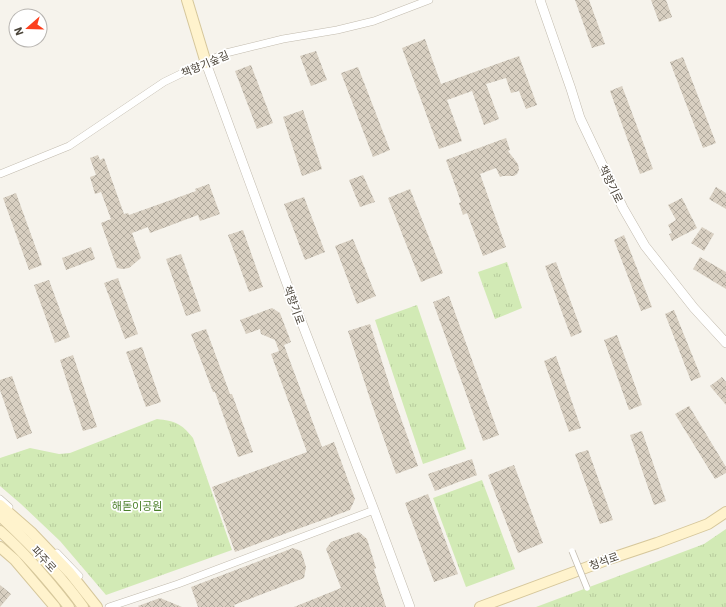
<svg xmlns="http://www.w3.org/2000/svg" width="726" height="607" font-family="'IBM Plex Sans','Noto Sans KR',sans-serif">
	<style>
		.park { fill: url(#park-tufts) }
		.building { fill: url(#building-cross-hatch) }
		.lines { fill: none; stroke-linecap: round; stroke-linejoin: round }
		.minor-casing { stroke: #c2bbae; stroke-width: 8 }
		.tertiary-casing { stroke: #c2bbae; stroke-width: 10 }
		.secondary-casing { stroke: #d6c79b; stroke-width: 12 }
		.minor { stroke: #fff; stroke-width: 7 }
		.tertiary { stroke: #fff; stroke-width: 9 }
		.secondary { stroke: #fff3cd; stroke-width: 10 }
		.pedestrian-bridge-casing { stroke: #c2bbae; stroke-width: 7; stroke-linecap: butt }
		.pedestrian-bridge { stroke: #fff; stroke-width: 5.5 }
		.labels { text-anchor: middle; stroke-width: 3.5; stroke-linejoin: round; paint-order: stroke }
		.street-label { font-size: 11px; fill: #4b4439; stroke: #fff }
		.park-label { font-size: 11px; fill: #4a7f2a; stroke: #fff }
	</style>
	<defs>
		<pattern id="park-tufts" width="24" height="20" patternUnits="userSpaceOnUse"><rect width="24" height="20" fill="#d2eab5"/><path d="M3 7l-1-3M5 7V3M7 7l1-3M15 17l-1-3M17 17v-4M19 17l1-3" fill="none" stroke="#b6ca9c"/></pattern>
		<pattern id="building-cross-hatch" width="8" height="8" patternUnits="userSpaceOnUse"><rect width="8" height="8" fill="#d8cfc1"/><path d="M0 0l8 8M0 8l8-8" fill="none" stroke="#b1aa9e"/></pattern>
	</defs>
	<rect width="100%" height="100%" fill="#f6f3ec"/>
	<!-- park -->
	<g class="park">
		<polygon points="507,262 522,308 495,319 478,272"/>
		<polygon points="417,305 466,449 423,464 375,320"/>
		<path d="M 157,419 C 175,421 181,423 193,438 L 232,550 L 106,595 L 60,541 L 21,504 L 0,486 L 0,458 L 30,448 L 59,454 L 70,453 Z"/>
		<polygon points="482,480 515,569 466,587 433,498"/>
		<polygon points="726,529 726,607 536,607 704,544"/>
	</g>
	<!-- building -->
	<g class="building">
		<polygon points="575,0 589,0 605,44 592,48"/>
		<polygon points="651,0 666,0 672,17 659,22"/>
		<polygon points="425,39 441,84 519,56 537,105 526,109 519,91 511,93 506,78 486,84 499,119 484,125 472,91 447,100 462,141 439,149 402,48"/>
		<polygon points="316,51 327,80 311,86 300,56"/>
		<polygon points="683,57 716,143 703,148 670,62"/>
		<polygon points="251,65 273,123 257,129 235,71"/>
		<polygon points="358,67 390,150 373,157 341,73"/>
		<polygon points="622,86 653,169 640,174 610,91"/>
		<polygon points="303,110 322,169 302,176 283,117"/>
		<polygon points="506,138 510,150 508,151 518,164 519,170 517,174 514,176 503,176 500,177 496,168 480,174 506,247 483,256 467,213 463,215 459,203 461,202 446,160"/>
		<polygon points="98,155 100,160 104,158 124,214 128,213 129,215 196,191 195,189 209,184 220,214 200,221 198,215 150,233 148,227 132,233 141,258 129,268 122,269 117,268 101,223 111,219 101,192 95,194 90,177 96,175 90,158"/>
		<polygon points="363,175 375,202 360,207 349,180"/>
		<polygon points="716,187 726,193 726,209 709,199"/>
		<polygon points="410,189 443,273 421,282 388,198"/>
		<polygon points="16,193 42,265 29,270 3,198"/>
		<polygon points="304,197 325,252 305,260 284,204"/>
		<polygon points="682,198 697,228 672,241 669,234 672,233 668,225 676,220 668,205"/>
		<polygon points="702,227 714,234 704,251 691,243"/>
		<polygon points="243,230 263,287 249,292 228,235"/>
		<polygon points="624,235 652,307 641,311 614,240"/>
		<polygon points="353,239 376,296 357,304 335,246"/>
		<polygon points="91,247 95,259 66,270 62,258"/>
		<polygon points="181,254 201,311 186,316 166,259"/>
		<polygon points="700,257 726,272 726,289 693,269"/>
		<polygon points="556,262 582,332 571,337 545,266"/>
		<polygon points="118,278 138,334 125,339 104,283"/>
		<polygon points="49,280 70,337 55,343 34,285"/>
		<polygon points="449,296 499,435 483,441 433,302"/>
		<polygon points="272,308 280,313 291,342 284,345 322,447 334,442 355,499 350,510 235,552 212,487 307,452 271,354 279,351 275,340 261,334 260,329 246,334 240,320"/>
		<polygon points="674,310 701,377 691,381 665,314"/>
		<polygon points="370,324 394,399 418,466 396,474 370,399 348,331"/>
		<polygon points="206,329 230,394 232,394 253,452 238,457 215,392 213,392 191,334"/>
		<polygon points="617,335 642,405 629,410 604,340"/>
		<polygon points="142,347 161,402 146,407 126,352"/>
		<polygon points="73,355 97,427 83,431 60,360"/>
		<polygon points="556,356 581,428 569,432 544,361"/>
		<polygon points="12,376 32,433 17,439 0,390 0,380"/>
		<polygon points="722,377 726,382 726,405 710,386"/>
		<polygon points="689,406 726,467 726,473 715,479 675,414"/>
		<polygon points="642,431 666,501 654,505 630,435"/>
		<polygon points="588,450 613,520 600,524 575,454"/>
		<polygon points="472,459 477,475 435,491 428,474"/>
		<polygon points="514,465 543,543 518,553 488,475"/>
		<polygon points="428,494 458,574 434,582 405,503"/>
		<polygon points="359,532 367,539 376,568 374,569 386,607 294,607 341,588 326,549 331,542"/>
		<polygon points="293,548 301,551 306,567 304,578 234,605 235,607 198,607 191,587"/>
		<polygon points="0,585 11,594 0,607"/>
		<polygon points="160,598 182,607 139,607 138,606"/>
	</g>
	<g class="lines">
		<defs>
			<g id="minor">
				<polyline points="0,174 69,146 164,82 199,65 226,53 283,39 337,30 374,21 429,0"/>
				<polyline points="0,499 9,507"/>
				<polyline points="57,553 79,576"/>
				<polyline points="109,607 178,584 374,510"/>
			</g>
			<g id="tertiary">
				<polyline points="540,0 571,89 580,118 623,208 645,246 694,308 726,343"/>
				<polyline points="206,63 290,292 374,510 410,607"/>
			</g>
			<g id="secondary">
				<polyline points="187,0 206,63"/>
				<polyline points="0,505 31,532 70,573 97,607"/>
				<path d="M 0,516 C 30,544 59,573 83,607"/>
				<path d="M 0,531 C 26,554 48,580 69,607"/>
				<polyline points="0,547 15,560 55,607"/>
				<polyline points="480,607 612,558 657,543 708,524 726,512"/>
			</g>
		</defs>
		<!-- minor casing -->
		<use href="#minor" class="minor-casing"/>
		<!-- tertiary casing -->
		<use href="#tertiary" class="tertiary-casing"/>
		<!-- secondary casing -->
		<use href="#secondary" class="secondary-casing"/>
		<!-- minor -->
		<use href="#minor" class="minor"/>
		<!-- tertiary -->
		<use href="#tertiary" class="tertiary"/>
		<!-- secondary -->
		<use href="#secondary" class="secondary"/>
		<defs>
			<polyline id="pedestrian-bridge" points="572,551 587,588"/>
		</defs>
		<!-- pedestrian-bridge casing -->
		<use href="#pedestrian-bridge" class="pedestrian-bridge-casing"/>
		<!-- pedestrian-bridge -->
		<use href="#pedestrian-bridge" class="pedestrian-bridge"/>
	</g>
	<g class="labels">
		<!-- street labels -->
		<g class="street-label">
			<text transform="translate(205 64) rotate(-23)" y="4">책향기숲길</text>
			<text transform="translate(611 184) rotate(64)" y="4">책향기로</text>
			<text transform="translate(294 305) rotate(70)" y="4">책향기로</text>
			<text transform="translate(44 559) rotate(47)" y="4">파주로</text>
			<text transform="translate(604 561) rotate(-20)" y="4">청석로</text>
		</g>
		<!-- park labels -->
		<g class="park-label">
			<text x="137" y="510">해돋이공원</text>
		</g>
	</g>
	<!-- north arrow -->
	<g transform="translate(28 28) rotate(250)"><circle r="19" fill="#ffffff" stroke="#b7b4b0"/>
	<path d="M0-3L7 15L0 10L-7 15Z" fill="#fc3f1d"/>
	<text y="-6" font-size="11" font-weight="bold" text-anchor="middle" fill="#4b4439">N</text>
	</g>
</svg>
